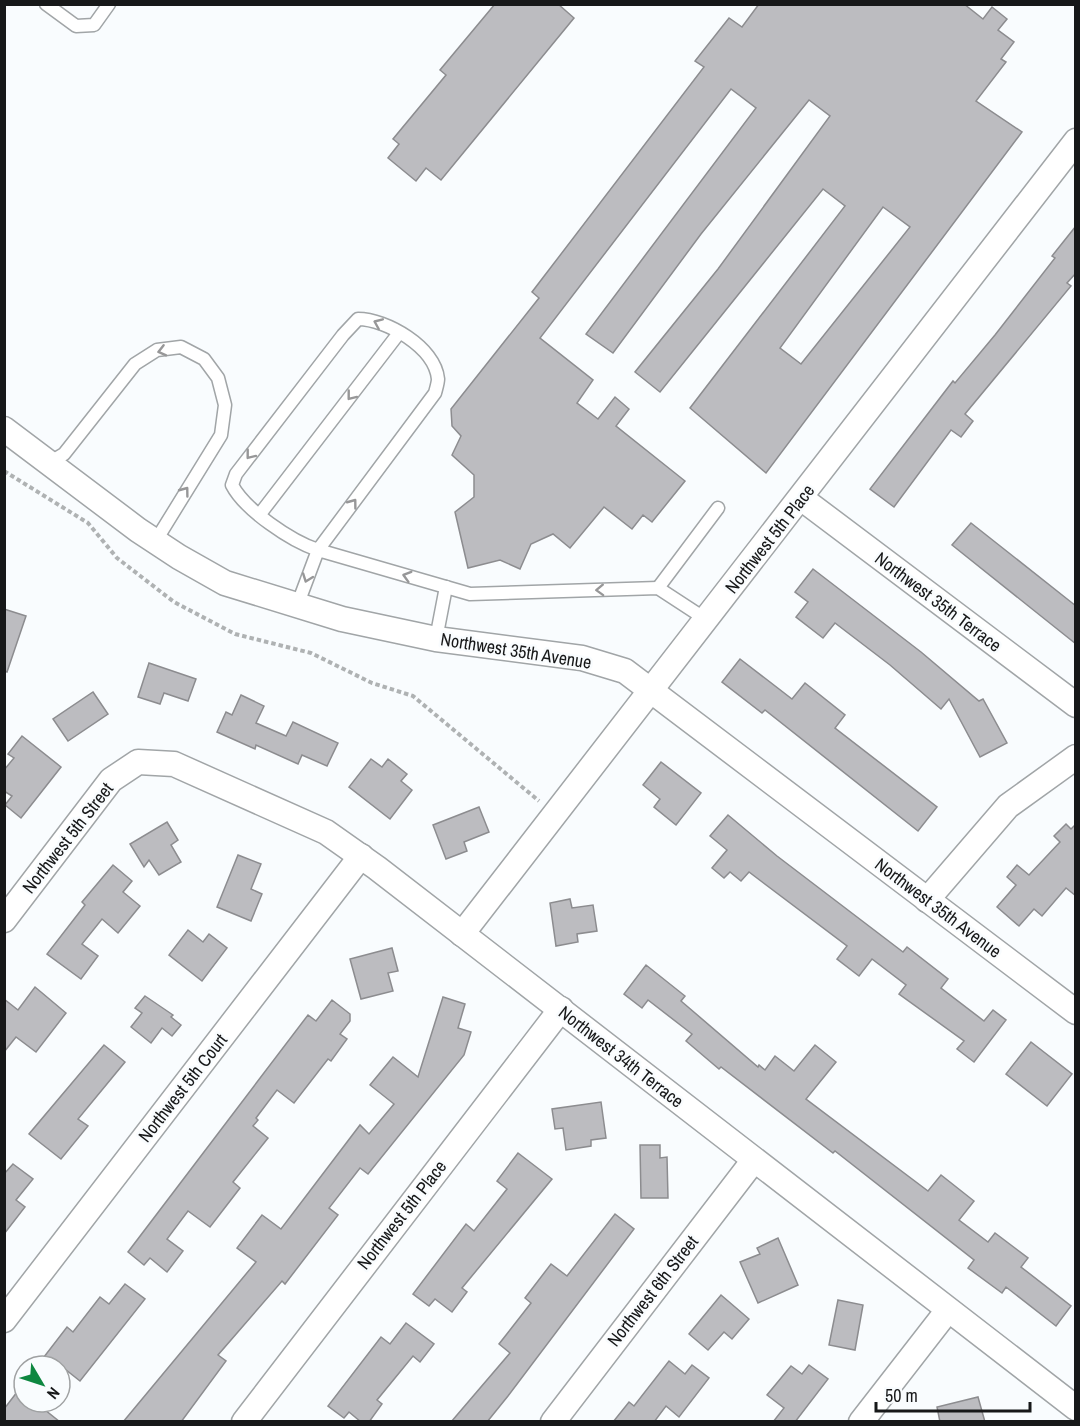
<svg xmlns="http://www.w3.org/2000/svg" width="1080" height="1426" font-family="'Archivo Narrow',sans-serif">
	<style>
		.building { fill: #bcbcc0; stroke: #8c8c8f; stroke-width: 1.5; fill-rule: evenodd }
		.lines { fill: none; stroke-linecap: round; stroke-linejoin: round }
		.lane-casing { stroke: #a1a5a7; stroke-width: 15 }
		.street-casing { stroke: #a1a5a7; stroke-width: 27 }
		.path { stroke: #afb2b3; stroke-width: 4; stroke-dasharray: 4.5 3; stroke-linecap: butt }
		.lane { stroke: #fff; stroke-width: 12 }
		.street { stroke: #fff; stroke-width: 24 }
		.oneway { stroke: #979798 }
		.labels { text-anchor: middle; stroke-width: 5; stroke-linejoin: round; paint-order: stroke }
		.street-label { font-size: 18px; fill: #171819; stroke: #f9fcfe }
	</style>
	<rect width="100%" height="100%" fill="#f9fcfe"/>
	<!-- building -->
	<g class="building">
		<polygon points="495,4 558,4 574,18 441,180 426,168 416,181 388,158 399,144 393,139 446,75 440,70"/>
		<path d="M 759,4 L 964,4 L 983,19 L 992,7 L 1007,19 L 998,30 L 1014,42 L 1001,59 L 1006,62 L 976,101 L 1022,132 L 766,473 L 690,408 L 845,206 L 823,189 L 660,392 L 635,372 L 718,269 L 830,116 L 809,100 L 701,234 L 613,353 L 586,334 L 756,108 L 731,89 L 540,338 L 593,380 L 577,403 L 598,419 L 615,397 L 629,409 L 616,426 L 685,481 L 652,522 L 643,515 L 632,529 L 604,507 L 570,548 L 553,534 L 531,544 L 520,569 L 500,560 L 468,568 L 455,512 L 474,497 L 474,475 L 452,455 L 461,436 L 452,426 L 451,409 L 539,298 L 532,292 L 704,67 L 695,61 L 729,18 L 742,27 ZM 883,207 L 910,227 L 801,364 L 780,348 Z"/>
		<polygon points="1076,226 1076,273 1067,283 1071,286 965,414 973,421 961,437 951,430 894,507 870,489 953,381 955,383 995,335 1055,258 1052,256"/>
		<polygon points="971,523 1076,606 1076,644 952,545"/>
		<polygon points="813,569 921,652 979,701 983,699 1007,743 980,757 949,699 941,709 890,665 835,623 823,638 796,617 808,602 795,592"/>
		<polygon points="4,609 26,616 7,672 4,671"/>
		<polygon points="740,659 792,699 805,683 845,715 835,728 937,807 918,831 765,710 762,713 722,682"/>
		<polygon points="149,663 196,679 188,701 164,693 160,704 138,697"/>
		<polygon points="93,692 108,714 68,741 53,719"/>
		<polygon points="241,695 264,706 256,723 286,736 293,722 338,743 327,766 302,755 298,764 256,745 255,749 217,732 226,712 232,715"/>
		<polygon points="22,736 61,767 21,818 5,805 12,796 4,791 4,770 14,758 8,754"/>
		<polygon points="371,759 382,767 388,759 407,774 401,781 412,790 390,819 349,787"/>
		<polygon points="661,762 701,793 676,825 654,807 660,799 643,785"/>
		<polygon points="479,807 489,832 464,842 467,851 446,859 433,825"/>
		<polygon points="728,815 777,856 903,952 907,947 948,979 941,988 984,1021 993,1010 1006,1020 974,1062 957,1049 964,1041 899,994 906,985 872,959 859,976 837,959 847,946 749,872 741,881 730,872 724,878 712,868 727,850 710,836"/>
		<polygon points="167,822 178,840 171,845 181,862 159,875 149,860 144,867 130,844"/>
		<polygon points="1066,824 1071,829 1076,824 1076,896 1066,888 1042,916 1034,909 1019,926 997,907 1016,885 1007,877 1017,865 1029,875 1060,842 1054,836"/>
		<polygon points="238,855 261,864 251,889 262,894 251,921 217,907"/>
		<polygon points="113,865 132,881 123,892 140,906 118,933 102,919 82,944 98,956 81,979 47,954 85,905 82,902"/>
		<polygon points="570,899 572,908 593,905 597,931 577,934 578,942 556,946 550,903"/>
		<polygon points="188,930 203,942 209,934 227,948 202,981 169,955"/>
		<polygon points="392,948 398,971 388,973 393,991 361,999 350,959"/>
		<polygon points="646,965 685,996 681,1001 758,1067 759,1065 765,1070 775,1056 794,1071 815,1045 836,1062 806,1099 928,1191 941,1175 974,1201 959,1220 988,1242 995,1233 1028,1258 1021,1267 1071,1306 1056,1326 1006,1287 1002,1293 968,1268 974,1260 835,1151 833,1153 721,1067 719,1069 686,1041 692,1034 648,1000 642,1008 624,994"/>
		<polygon points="35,987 66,1013 36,1052 16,1037 4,1052 4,999 18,1010"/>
		<polygon points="145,996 173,1015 171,1017 181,1025 172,1036 162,1028 151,1043 131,1027 142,1013 135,1008"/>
		<polygon points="443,997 465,1004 458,1028 471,1032 464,1055 368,1174 360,1168 329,1208 338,1215 285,1284 282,1281 218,1355 226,1361 181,1422 123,1422 256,1262 237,1248 262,1215 281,1229 360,1125 369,1134 394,1104 370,1085 393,1057 418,1077"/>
		<polygon points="332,1000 350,1014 350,1021 340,1034 347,1039 331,1061 328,1059 294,1103 277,1090 256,1118 258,1120 253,1126 268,1138 233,1182 240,1188 210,1227 188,1211 167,1239 183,1251 167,1272 150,1258 144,1265 128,1252 308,1015 316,1021"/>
		<polygon points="1031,1042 1072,1074 1047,1106 1006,1074"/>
		<polygon points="104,1045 125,1062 78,1119 88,1126 61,1159 29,1134"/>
		<polygon points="601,1102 606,1138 591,1140 591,1146 566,1150 563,1128 555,1129 552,1109"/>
		<polygon points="640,1145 660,1145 660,1158 667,1157 668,1198 641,1198"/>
		<polygon points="518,1153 552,1179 462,1288 467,1292 452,1312 435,1299 429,1306 413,1294 466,1224 474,1231 507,1189 497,1181"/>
		<polygon points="13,1164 33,1179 16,1200 25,1207 4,1234 4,1174"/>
		<polygon points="615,1214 634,1229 508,1396 487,1422 451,1422 510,1353 499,1344 531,1303 525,1298 551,1264 567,1276"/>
		<polygon points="778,1238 798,1285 758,1303 740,1262 760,1254 757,1248"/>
		<polygon points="125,1284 145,1299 80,1381 61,1366 37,1366 67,1327 73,1332 100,1297 109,1304"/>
		<polygon points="721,1295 749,1319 732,1339 724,1332 708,1350 689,1334"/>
		<polygon points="838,1300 863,1305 855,1350 829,1345"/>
		<polygon points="406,1323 434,1344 420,1362 413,1356 377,1400 382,1404 369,1422 361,1422 349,1412 344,1418 328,1406 381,1337 390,1344"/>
		<polygon points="669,1361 685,1374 692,1365 709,1378 679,1417 666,1406 654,1422 613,1422 629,1402 634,1406"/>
		<polygon points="809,1365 828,1379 795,1422 773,1422 784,1408 767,1395 791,1366 802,1374"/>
		<polygon points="24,1383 24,1402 35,1402 60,1422 4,1422 4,1409"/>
		<polygon points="978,1397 985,1422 940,1422 937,1407"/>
	</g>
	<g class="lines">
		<defs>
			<g id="lane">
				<polyline points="46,4 76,26 94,25 109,4"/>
				<polyline points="49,463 64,454 135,364 157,350 181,347 204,359 218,378 225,405 221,435 155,542"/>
				<polyline points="260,514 399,333"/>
				<polyline points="658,588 718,508"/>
				<path d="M 297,606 L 318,550 L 435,393 C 436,389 438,383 438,379 C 435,347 386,319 358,319 L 343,335 L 236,474 L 232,485 C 245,510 291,541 318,550 L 470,594 L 658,588 L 707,620"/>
				<polyline points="436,639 446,587"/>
			</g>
			<g id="street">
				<polyline points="4,429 138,530 179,557 225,583 342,619 436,639 582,658 625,671 1076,1012"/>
				<polyline points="801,498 1076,705"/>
				<polyline points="927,900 1008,806 1076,757"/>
				<polyline points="4,920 111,780 138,762 174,764 326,832 377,868 1076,1408"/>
				<polyline points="462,934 1076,141"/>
				<polyline points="4,1320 361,856"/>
				<polyline points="244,1422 561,1009"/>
				<polyline points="553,1422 754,1160"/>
				<polyline points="861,1422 948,1310"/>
			</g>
		</defs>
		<!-- lane casing -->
		<use href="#lane" class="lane-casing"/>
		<!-- street casing -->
		<use href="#street" class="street-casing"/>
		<!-- path -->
		<polyline class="path" points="4,471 88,523 117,558 174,602 235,634 311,653 372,683 413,696 539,801"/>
		<!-- lane -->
		<use href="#lane" class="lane"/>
		<!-- street -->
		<use href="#street" class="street"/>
	</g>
	<!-- one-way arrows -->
	<defs><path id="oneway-chevron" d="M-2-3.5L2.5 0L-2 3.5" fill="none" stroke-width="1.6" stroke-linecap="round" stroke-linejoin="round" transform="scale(1.5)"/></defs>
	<g class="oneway">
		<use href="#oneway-chevron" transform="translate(378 323) rotate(-157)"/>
		<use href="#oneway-chevron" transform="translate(162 351) rotate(166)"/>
		<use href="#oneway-chevron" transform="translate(351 396) rotate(128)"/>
		<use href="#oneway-chevron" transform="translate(250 455) rotate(128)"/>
		<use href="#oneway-chevron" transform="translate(185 491) rotate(-53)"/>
		<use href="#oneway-chevron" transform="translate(353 503) rotate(-53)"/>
		<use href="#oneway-chevron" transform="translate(407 576) rotate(-164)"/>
		<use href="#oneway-chevron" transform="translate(307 578) rotate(110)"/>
		<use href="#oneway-chevron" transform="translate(600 590) rotate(178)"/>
	</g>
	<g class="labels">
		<!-- street labels -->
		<g class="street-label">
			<text transform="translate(770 539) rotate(-52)" y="6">Northwest 5th Place</text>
			<text transform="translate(938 602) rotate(37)" y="6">Northwest 35th Terrace</text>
			<text transform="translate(516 651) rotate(9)" y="6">Northwest 35th Avenue</text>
			<text transform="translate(68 838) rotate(-52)" y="6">Northwest 5th Street</text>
			<text transform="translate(938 908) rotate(37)" y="6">Northwest 35th Avenue</text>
			<text transform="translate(621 1057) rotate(38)" y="6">Northwest 34th Terrace</text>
			<text transform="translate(183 1088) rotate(-52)" y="6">Northwest 5th Court</text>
			<text transform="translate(402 1215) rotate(-52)" y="6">Northwest 5th Place</text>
			<text transform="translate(653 1291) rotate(-52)" y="6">Northwest 6th Street</text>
		</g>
	</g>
	<!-- border -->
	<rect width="1080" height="1426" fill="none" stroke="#171819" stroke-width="12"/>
	<!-- north arrow -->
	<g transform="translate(42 1384) rotate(129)"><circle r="28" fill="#f9fcfe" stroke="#9fa1a2" stroke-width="1.5"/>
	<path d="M0-4.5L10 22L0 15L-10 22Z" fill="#0e8740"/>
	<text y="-9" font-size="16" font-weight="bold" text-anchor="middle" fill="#171819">N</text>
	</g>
	<!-- scale -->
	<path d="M876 1402v9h154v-9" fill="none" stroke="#171819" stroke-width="3"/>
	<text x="885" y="1402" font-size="18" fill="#171819" stroke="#f9fcfe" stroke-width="4.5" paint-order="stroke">50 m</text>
</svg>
